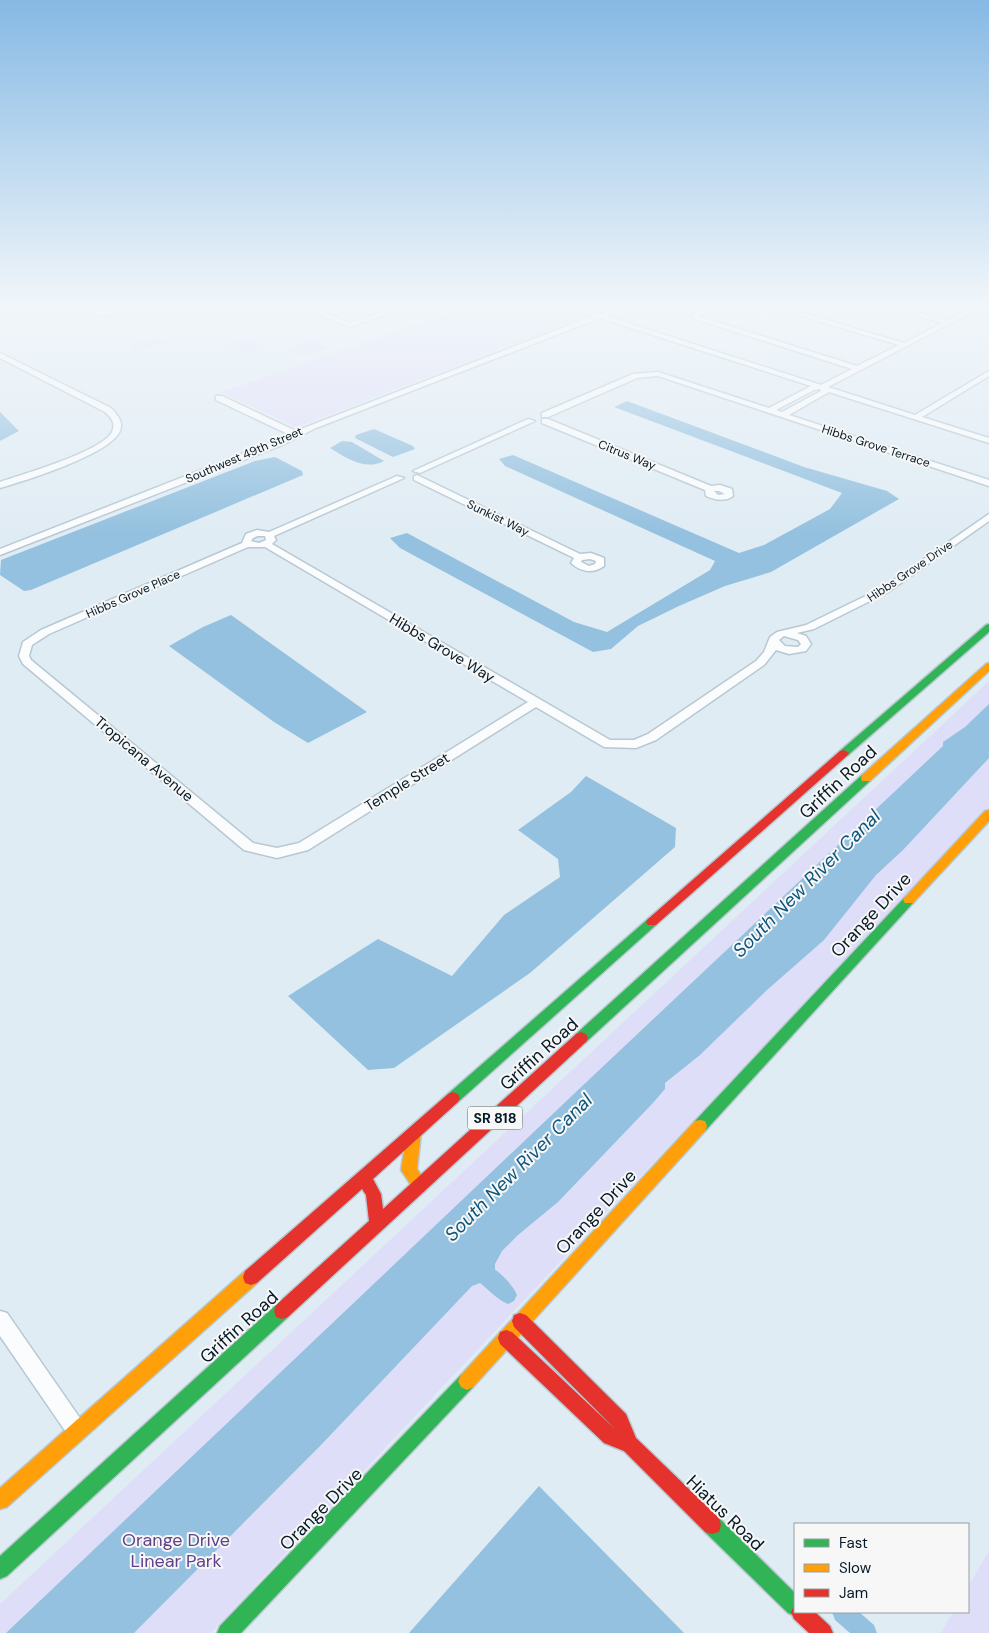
<svg xmlns="http://www.w3.org/2000/svg" width="989" height="1633" font-family="'DM Sans',sans-serif">
	<style>
		.green { fill: #dfdef8 }
		.water { fill: #94c1df }
		.lines { fill: none; stroke-linecap: round; stroke-linejoin: round }
		.canal { fill: #94c1df; fill-rule: evenodd }
		.street-casing { stroke: #b8c8d2; stroke-width: 3 }
		.fast-casing { stroke: #b8c8d2; stroke-width: 3 }
		.slow-casing { stroke: #b8c8d2; stroke-width: 3 }
		.jam-casing { stroke: #b8c8d2; stroke-width: 3 }
		.street { fill: #fafcfd; fill-rule: evenodd }
		.fast { fill: #30b455; fill-rule: evenodd }
		.slow { fill: #ff9f0a; fill-rule: evenodd }
		.jam { fill: #e5322d; fill-rule: evenodd }
		.labels { text-anchor: middle; stroke-width: 4; stroke-linejoin: round; paint-order: stroke }
		.far-street-label { font-size: 12px; fill: #051a27; stroke: #f7f7f7 }
		.shield { fill: #f7f7f7; stroke: #4e5c65; stroke-width: 1 }
		.shield-label { font-size: 14px; font-weight: bold; fill: #051a27 }
		.street-label { font-size: 15px; fill: #051a27; stroke: #f7f7f7 }
		.near-street-label { font-size: 18px; fill: #051a27; stroke: #f7f7f7 }
		.near-park-label { font-size: 18px; fill: #5e438a; stroke: #f7f7f7 }
		.near-water-label { font-size: 19px; font-style: italic; fill: #0d567d; stroke: #f7f7f7 }
	</style>
	<rect width="100%" height="100%" fill="#e0ecf4"/>
	<!-- green -->
	<g class="green">
		<polygon points="474,305 548,305 577,315 577,320 296,427 221,392"/>
		<polygon points="155,337 166,342 135,352 131,350 135,348 129,345"/>
		<polygon points="246,338 268,347 245,355 224,345"/>
		<polygon points="310,340 328,348 303,357 285,349"/>
		<polygon points="989,681 989,806 211,1633 0,1633 0,1604"/>
		<polygon points="989,1551 989,1633 941,1633 953,1612 968,1612 968,1587"/>
	</g>
	<!-- water -->
	<g class="water">
		<polygon points="627,401 804,467 887,491 899,499 771,572 725,586 679,606 638,626 611,649 593,652 400,548 390,538 407,533 574,622 607,632 710,570 715,561 505,466 499,459 513,455 739,553 764,545 830,509 842,493 614,407"/>
		<polygon points="0,412 19,431 0,441"/>
		<polygon points="374,429 413,446 415,449 393,457 355,438 356,435"/>
		<path d="M 342,441 L 352,442 L 384,461 C 365,471 346,458 330,448 Z"/>
		<polygon points="275,457 302,471 303,475 31,590 24,591 0,575 1,560 255,461"/>
		<polygon points="231,615 367,712 308,743 274,722 169,646 203,627"/>
		<polygon points="989,704 989,758 903,850 876,875 824,940 767,990 700,1055 665,1083 665,1089 652,1104 558,1202 518,1235 502,1251 495,1264 495,1273 502,1279 490,1291 480,1283 472,1286 321,1445 134,1633 6,1633 578,1090 943,746 943,742 965,727"/>
		<polygon points="586,776 676,828 675,847 530,973 394,1068 368,1070 288,996 378,939 452,976 504,915 560,877 558,859 518,830 571,792"/>
		<polygon points="539,1486 684,1633 409,1633"/>
	</g>
	<g class="lines">
		<!-- canal -->
		<g class="canal">
			<path d="M 484,1263 C 496,1268 512,1283 517,1295 L 514,1301 L 508,1304 C 496,1299 480,1284 475,1272 L 478,1266 Z"/>
			<polygon points="832,1612 859,1612 874,1625 877,1633 850,1633 835,1620"/>
		</g>
		<defs>
			<g id="street">
				<path d="M 66,305 C 80,305 91,313 105,312 C 118,312 130,305 144,305 C 120,318 89,320 66,305 Z"/>
				<polygon points="295,305 305,305 350,323 404,305 415,305 350,327"/>
				<path d="M 562,305 C 574,305 591,315 601,313 C 612,312 619,305 631,305 L 606,316 L 821,385 L 852,369 L 692,318 L 692,314 L 710,305 L 719,305 L 698,316 L 857,366 L 899,345 L 764,305 L 775,305 L 904,343 L 942,323 L 881,305 L 893,305 L 947,321 L 977,305 L 986,305 L 828,387 L 915,415 L 989,371 L 989,376 L 922,417 L 989,438 L 989,443 L 829,392 L 789,415 L 989,480 L 989,486 L 658,376 L 637,378 L 548,417 L 542,417 L 542,413 L 633,374 L 658,372 L 769,408 L 811,386 L 600,318 L 316,428 L 282,445 L 0,555 L 0,549 L 290,435 L 216,400 L 216,396 L 222,396 L 296,431 L 593,316 ZM 820,389 L 821,391 L 782,412 L 776,410 L 814,390 Z"/>
				<path d="M 0,353 L 111,408 C 117,415 124,421 120,431 C 111,454 24,481 0,488 L 0,482 C 23,474 101,452 112,432 C 116,423 111,417 105,412 L 0,358 Z"/>
				<polygon points="528,419 535,421 420,473 413,471"/>
				<path d="M 542,419 L 548,419 L 711,486 L 720,485 L 732,489 L 733,496 C 725,502 715,500 706,496 L 705,490 L 542,423 ZM 714,491 L 719,491 L 725,494 L 718,495 Z"/>
				<path d="M 417,475 L 580,554 L 591,553 L 604,558 L 604,566 C 593,574 581,572 571,563 L 574,558 L 414,480 L 414,476 ZM 590,559 L 596,561 L 595,564 L 589,566 L 581,562 L 582,560 Z"/>
				<path d="M 397,476 L 404,478 L 274,536 L 276,540 L 272,544 L 610,740 L 634,740 L 648,734 L 756,661 L 764,652 L 770,637 L 777,632 L 806,625 L 882,588 L 989,514 L 989,521 L 888,592 L 814,629 L 797,633 L 806,636 L 811,644 L 806,651 L 789,654 L 776,650 L 764,665 L 656,740 L 636,748 L 604,747 L 536,707 L 308,850 L 277,858 L 244,850 L 23,664 L 19,656 L 23,642 L 41,630 L 242,543 L 246,534 L 257,530 L 269,532 ZM 258,536 L 265,536 L 266,540 L 259,543 L 251,541 L 253,538 ZM 248,547 L 265,547 L 528,702 L 299,843 L 277,848 L 253,843 L 31,660 L 29,656 L 32,645 L 49,634 ZM 784,636 L 798,640 L 801,644 L 798,647 L 785,646 L 779,640 Z"/>
				<polygon points="0,1311 7,1313 84,1424 87,1431 84,1438 77,1441 70,1438 0,1336"/>
			</g>
			<g id="fast">
				<polygon points="989,624 989,632 848,755 840,755 839,753 840,751 986,625"/>
				<polygon points="866,774 871,778 870,781 586,1042 581,1044 576,1042 574,1038 576,1034 862,775"/>
				<polygon points="909,896 913,897 915,900 913,903 705,1131 700,1132 695,1131 693,1126 695,1121 905,897"/>
				<polygon points="652,917 656,919 658,922 656,925 458,1102 453,1104 448,1102 446,1098 448,1094 648,919"/>
				<polygon points="282,1303 288,1305 290,1311 288,1317 7,1576 0,1579 0,1556 276,1305"/>
				<polygon points="467,1372 473,1375 476,1381 473,1387 241,1633 217,1633 220,1626 461,1375"/>
				<polygon points="712,1516 719,1518 795,1593 795,1612 802,1613 795,1616 788,1613 705,1532 703,1525 705,1518"/>
			</g>
			<g id="slow">
				<polygon points="989,663 989,671 870,781 862,781 861,778 862,775 986,664"/>
				<polygon points="989,810 989,821 913,903 905,903 903,900 905,897 985,811"/>
				<polygon points="700,1120 705,1121 707,1126 705,1131 473,1387 467,1390 461,1387 458,1381 461,1375 695,1121"/>
				<polygon points="414,1126 419,1128 421,1133 417,1169 428,1186 425,1191 420,1193 415,1191 401,1170 407,1133 409,1128"/>
				<polygon points="251,1269 257,1271 259,1277 257,1283 7,1507 0,1509 0,1488 245,1271"/>
			</g>
			<g id="jam">
				<polygon points="844,750 849,753 848,755 656,925 648,925 646,922 648,919 840,751"/>
				<polygon points="581,1032 586,1034 588,1038 586,1042 288,1317 282,1319 276,1317 274,1311 276,1305 369,1221 366,1195 362,1189 257,1283 251,1285 245,1283 243,1277 245,1271 448,1094 453,1092 458,1094 460,1098 458,1102 373,1179 381,1194 383,1209 576,1034"/>
				<polygon points="520,1313 526,1315 626,1414 636,1438 719,1518 721,1525 719,1532 712,1534 705,1532 624,1451 604,1443 500,1344 498,1338 500,1332 506,1330 512,1332 615,1429 514,1327 512,1321 514,1315"/>
				<polygon points="795,1604 795,1612 815,1612 830,1626 833,1633 809,1633 794,1619 791,1612"/>
			</g>
		</defs>
		<!-- street casing -->
		<use href="#street" class="street-casing"/>
		<!-- fast casing -->
		<use href="#fast" class="fast-casing"/>
		<!-- slow casing -->
		<use href="#slow" class="slow-casing"/>
		<!-- jam casing -->
		<use href="#jam" class="jam-casing"/>
		<!-- street -->
		<use href="#street" class="street"/>
		<!-- fast -->
		<use href="#fast" class="fast"/>
		<!-- slow -->
		<use href="#slow" class="slow"/>
		<!-- jam -->
		<use href="#jam" class="jam"/>
	</g>
	<!-- sky -->
	<linearGradient id="sky" x2="0" y2="1"><stop stop-color="#86b9e4"/><stop offset="0.57" stop-color="#f1f6fa"/><stop offset="1" stop-color="#f1f6fa" stop-opacity="0"/></linearGradient>
	<rect width="989" height="534" fill="url(#sky)"/>
	<g class="labels">
		<!-- far-street labels -->
		<g class="far-street-label">
			<text transform="translate(876 446) rotate(18)" y="4">Hibbs Grove Terrace</text>
			<text transform="translate(244 455) rotate(-23)" y="4">Southwest 49th Street</text>
			<text transform="translate(627 455) rotate(22)" y="4">Citrus Way</text>
			<text transform="translate(498 518) rotate(26)" y="4">Sunkist Way</text>
			<text transform="translate(910 571) rotate(-34)" y="4">Hibbs Grove Drive</text>
			<text transform="translate(133 594) rotate(-24)" y="4">Hibbs Grove Place</text>
		</g>
		<!-- shield labels -->
		<rect class="shield" x="467.5" y="1106.5" width="55" height="23" rx="4"/>
		<g class="shield-label">
			<text x="495" y="1123">SR 818</text>
		</g>
		<!-- street labels -->
		<g class="street-label">
			<text transform="translate(442 648) rotate(31)" y="5">Hibbs Grove Way</text>
			<text transform="translate(144 759) rotate(40)" y="5">Tropicana Avenue</text>
			<text transform="translate(407 782) rotate(-32)" y="5">Temple Street</text>
		</g>
		<!-- near-street labels -->
		<g class="near-street-label">
			<text transform="translate(838 782) rotate(-43)" y="6">Griffin Road</text>
			<text transform="translate(871 915) rotate(-47)" y="6">Orange Drive</text>
			<text transform="translate(539 1054) rotate(-42)" y="6">Griffin Road</text>
			<text transform="translate(596 1212) rotate(-47)" y="6">Orange Drive</text>
			<text transform="translate(239 1327) rotate(-42)" y="6">Griffin Road</text>
			<text transform="translate(321 1509) rotate(-45)" y="6">Orange Drive</text>
			<text transform="translate(725 1513) rotate(44)" y="6">Hiatus Road</text>
		</g>
		<!-- near-park labels -->
		<g class="near-park-label">
			<text x="176" y="1546">Orange Drive<tspan x="176" dy="21">Linear Park</tspan></text>
		</g>
		<!-- near-water labels -->
		<g class="near-water-label">
			<text transform="translate(806 883) rotate(-45)" y="7">South New River Canal</text>
			<text transform="translate(518 1167) rotate(-45)" y="7">South New River Canal</text>
		</g>
	</g>
	<!-- legend -->
	<rect x="794" y="1523" width="175" height="90" fill="#f7f7f7" stroke="#969fa4"/>
	<rect x="804" y="1539" width="25" height="8" fill="#30b455" stroke="#969fa4"/>
	<text x="839" y="1548" font-size="15" fill="#051a27">Fast</text>
	<rect x="804" y="1564" width="25" height="8" fill="#ff9f0a" stroke="#969fa4"/>
	<text x="839" y="1573" font-size="15" fill="#051a27">Slow</text>
	<rect x="804" y="1589" width="25" height="8" fill="#e5322d" stroke="#969fa4"/>
	<text x="839" y="1598" font-size="15" fill="#051a27">Jam</text>
</svg>
